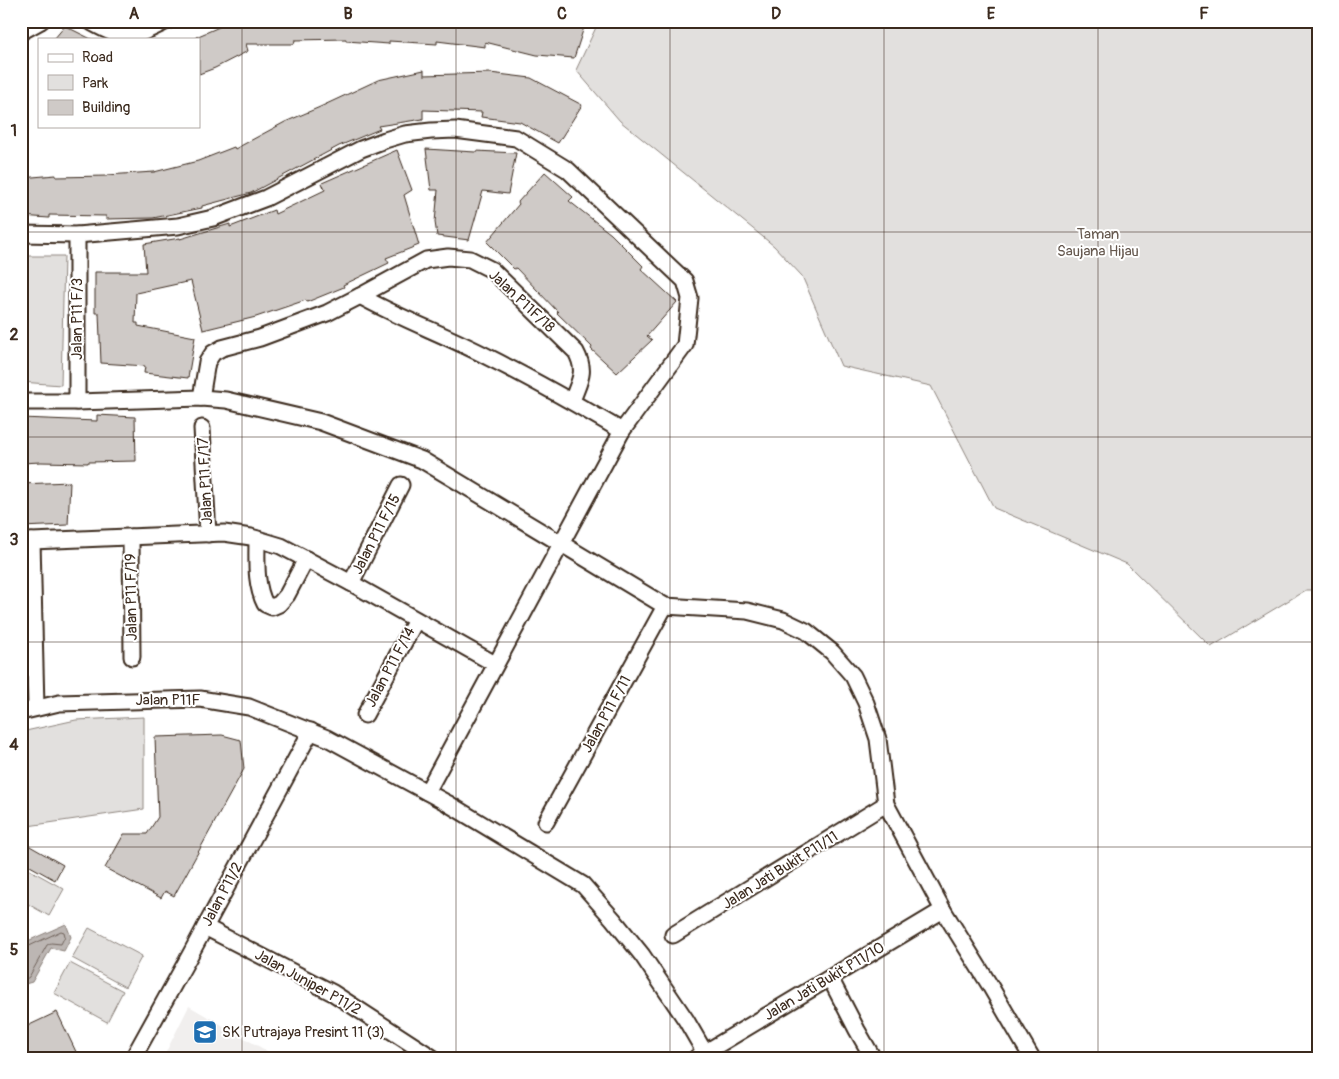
<svg xmlns="http://www.w3.org/2000/svg" width="1339" height="1079" font-family="Pangolin,sans-serif">
	<style>
		.built { fill: #f1efee }
		.green { fill: #e2e0de; stroke: #8e857e }
		.water { fill: #bcb6b3; stroke: #887e77 }
		.lines { fill: none; stroke-linecap: round; stroke-linejoin: round }
		.shore { stroke: #6f625a; stroke-width: 1 }
		.building { fill: #cfcac7; stroke: #3b2a1e }
		.minor-casing { stroke: #3b2a1e; stroke-width: 19 }
		.minor { stroke: #fff; stroke-width: 15 }
		.grid { fill: none; stroke: #3b2a1e; stroke-width: 1; stroke-opacity: 0.55 }
		.labels { text-anchor: middle; stroke-width: 4; stroke-linejoin: round; paint-order: stroke }
		.park-label { font-size: 15px; fill: #65584e; stroke: #fff }
		.street-label { font-size: 15px; fill: #3b2a1e; stroke: #fff }
		.poi-label { font-size: 15px; fill: #3b2a1e; stroke: #fff; text-anchor: start }
		.neatline { fill: none; stroke: #3b2a1e; stroke-width: 2 }
		.grid-label { font-size: 16px; text-anchor: middle; font-weight: bold; fill: #3b2a1e }
	</style>
	<rect width="100%" height="100%" fill="#fff"/>
	<filter id="ink" filterUnits="userSpaceOnUse"><feTurbulence type="fractalNoise" baseFrequency=".02" numOctaves="2"/><feDisplacementMap in="SourceGraphic" scale="10" xChannelSelector="R" yChannelSelector="G"/><feConvolveMatrix kernelMatrix="1 2 1 2 8 2 1 2 1" color-interpolation-filters="sRGB"/></filter>
	<g filter="url(#ink)">
		<!-- built -->
		<polygon class="built" points="189,1006 279,1058 163,1058"/>
		<!-- green -->
		<g class="green">
			<polygon points="599,21 1318,21 1318,590 1306,590 1211,647 1127,564 994,508 931,386 841,366 802,276 774,246 620,121 576,70"/>
			<polygon points="21,256 64,256 61,385 21,382"/>
			<polygon points="144,717 144,809 21,827 21,732 76,720"/>
			<polygon points="21,865 64,889 49,916 21,900"/>
			<polygon points="89,928 142,956 125,987 72,958"/>
			<polygon points="70,963 123,991 107,1022 54,993"/>
		</g>
		<!-- water -->
		<polygon class="water" points="66,924 71,937 64,951 51,948 32,982 25,984 21,983 21,944"/>
		<g class="lines">
			<!-- shore -->
			<polyline class="shore" points="21,948 25,948 61,931 64,932 65,936 61,944 51,943 47,945 29,977 26,979 21,979"/>
		</g>
		<!-- building -->
		<g class="building">
			<polygon points="233,21 586,21 574,58 537,55 485,42 485,47 437,41 437,44 389,41 389,44 346,41 346,39 295,40 294,44 246,44 248,51 215,68 199,74 199,39 196,37"/>
			<polygon points="65,26 91,39 54,39"/>
			<polygon points="424,70 424,75 490,73 531,78 582,105 558,143 520,122 481,117 482,112 423,110 423,119 378,126 380,129 339,146 251,193 202,206 202,208 153,218 106,219 106,216 49,215 49,218 21,216 21,178 56,175 56,177 107,176 107,175 154,172 198,161 234,147 235,149 285,122 320,107 378,80"/>
			<polygon points="426,149 475,152 476,151 516,153 508,194 483,191 469,240 437,236 435,222 438,190 431,190"/>
			<polygon points="397,150 412,190 404,195 419,245 386,258 389,263 343,285 344,287 307,302 306,300 256,317 203,330 191,281 136,293 135,323 138,323 138,326 195,337 188,378 144,373 145,366 101,363 99,313 95,313 95,272 146,272 144,244 180,238 180,239 230,224 230,227 274,210 275,214 325,190 322,183"/>
			<polygon points="545,172 573,197 569,201 611,234 643,266 641,269 677,302 647,336 652,340 617,373 591,349 592,347 557,313 558,312 516,268 514,269 487,242 519,204 518,202"/>
			<polygon points="97,415 135,417 136,461 88,462 88,463 41,462 21,463 21,418 97,421"/>
			<polygon points="70,482 68,525 21,527 21,484"/>
			<polygon points="222,735 241,740 244,769 174,896 165,891 161,898 105,868 124,834 147,834 158,817 155,737"/>
			<polygon points="21,841 63,865 55,880 21,861"/>
			<polygon points="57,1012 79,1058 21,1058 21,1029"/>
		</g>
		<g class="lines">
			<defs>
				<g id="minor">
					<path d="M 89,21 C 102,28 118,38 134,35 C 142,34 158,25 167,21"/>
					<polyline points="21,32 41,21"/>
					<polyline points="21,234 77,235 178,226 213,218 266,198 361,149 385,140 405,134 431,131 455,130 516,138 568,170 685,281 690,298 685,345 622,431 427,792"/>
					<polyline points="77,235 77,402"/>
					<path d="M 360,296 C 401,319 446,335 488,357 C 534,380 578,405 622,431"/>
					<path d="M 201,398 L 207,362 L 213,353 L 222,348 L 260,338 L 327,313 L 360,296 L 426,260 L 448,257 L 470,259 L 492,270 L 576,352 C 587,372 579,381 572,401"/>
					<polyline points="21,402 77,402 201,398 226,400 321,422 422,460 665,606 747,611 783,620 806,631 832,652 853,676 866,703 878,739 886,804 943,910 989,984 1032,1058"/>
					<polyline points="202,428 208,534"/>
					<polyline points="131,537 132,657"/>
					<path d="M 257,539 C 257,561 255,584 265,604 L 272,607 L 279,604 L 287,595 L 306,559"/>
					<polyline points="21,541 32,541 224,533 251,537 281,546 351,583 495,664"/>
					<polyline points="32,541 36,708"/>
					<polyline points="351,583 401,485"/>
					<polyline points="21,712 59,703 200,699 249,707 327,738 447,803 583,885 613,919 642,955 686,1020 708,1058"/>
					<polyline points="365,715 416,620"/>
					<polyline points="546,822 665,606"/>
					<polyline points="205,927 333,993 433,1058"/>
					<polyline points="673,935 886,804"/>
					<polyline points="830,978 857,1030 873,1058"/>
					<polyline points="133,1058 190,955 311,731"/>
					<polyline points="696,1058 943,910"/>
				</g>
			</defs>
			<!-- minor casing -->
			<use href="#minor" class="minor-casing"/>
			<!-- minor -->
			<use href="#minor" class="minor"/>
		</g>
	</g>
	<!-- grid -->
	<path class="grid" d="M 242,21 L 242,1058M 456,21 L 456,1058M 670,21 L 670,1058M 884,21 L 884,1058M 1098,21 L 1098,1058M 21,232 L 1318,232M 21,437 L 1318,437M 21,642 L 1318,642M 21,847 L 1318,847"/>
	<!-- icons -->
	<defs>
		<symbol id="school-square" viewBox="-11 -11 22 22"><rect x="-9" y="-9" width="18" height="18" rx="4" fill="#1f6fb2" stroke="#fff"/><path d="M0-5L7-2L0 1L-7-2ZM-4 1L0 2.5L4 1V4Q0 6-4 4Z" fill="#fff"/></symbol>
	</defs>
	<g fill-rule="evenodd">
		<use href="#school-square" x="191" y="1018" width="28" height="28"/>
	</g>
	<g class="labels">
		<!-- park labels -->
		<g class="park-label">
			<text x="1098" y="239">Taman<tspan x="1098" dy="17">Saujana Hijau</tspan></text>
		</g>
		<!-- street labels -->
		<g class="street-label">
			<text transform="translate(522 301) rotate(43)" y="5">Jalan P11F/18</text>
			<text transform="translate(77 319) rotate(-90)" y="5">Jalan P11 F/3</text>
			<text transform="translate(205 481) rotate(-93)" y="5">Jalan P11 F/17</text>
			<text transform="translate(376 534) rotate(-63)" y="5">Jalan P11 F/15</text>
			<text transform="translate(131 597) rotate(-91)" y="5">Jalan P11 F/19</text>
			<text transform="translate(390 667) rotate(-62)" y="5">Jalan P11 F/14</text>
			<text x="168" y="705">Jalan P11F</text>
			<text transform="translate(606 714) rotate(-61)" y="5">Jalan P11 F/11</text>
			<text transform="translate(780 870) rotate(-32)" y="5">Jalan Jati Bukit P11/11</text>
			<text transform="translate(222 894) rotate(-62)" y="5">Jalan P11/2</text>
			<text transform="translate(824 981) rotate(-31)" y="5">Jalan Jati Bukit P11/10</text>
			<text transform="translate(308 982) rotate(29)" y="5">Jalan Juniper P11/2</text>
		</g>
		<!-- poi labels -->
		<g class="poi-label">
			<text x="222" y="1037">SK Putrajaya Presint 11 (3)</text>
		</g>
	</g>
	<!-- margin -->
	<rect width="1339" height="1079" fill="none" stroke="#fff" stroke-width="55"/>
	<!-- legend -->
	<rect x="38" y="38" width="162" height="90" fill="#ffffff" stroke="#b1aaa5"/>
	<rect x="48" y="54" width="25" height="8" fill="#ffffff" stroke="#b1aaa5"/>
	<text x="82" y="62" font-size="15" fill="#3b2a1e">Road</text>
	<rect x="48" y="75" width="25" height="15" fill="#e2e0de" stroke="#b1aaa5"/>
	<text x="82" y="88" font-size="15" fill="#3b2a1e">Park</text>
	<rect x="48" y="100" width="25" height="15" fill="#cfcac7" stroke="#b1aaa5"/>
	<text x="82" y="112" font-size="15" fill="#3b2a1e">Building</text>
	<rect x="28" y="28" width="1284" height="1024" class="neatline"/>
	<g class="grid-label">
		<text x="134" y="19">A</text>
		<text x="348" y="19">B</text>
		<text x="562" y="19">C</text>
		<text x="776" y="19">D</text>
		<text x="991" y="19">E</text>
		<text x="1204" y="19">F</text>
		<text x="14" y="136">1</text>
		<text x="14" y="340">2</text>
		<text x="14" y="545">3</text>
		<text x="14" y="750">4</text>
		<text x="14" y="955">5</text>
	</g>
</svg>
